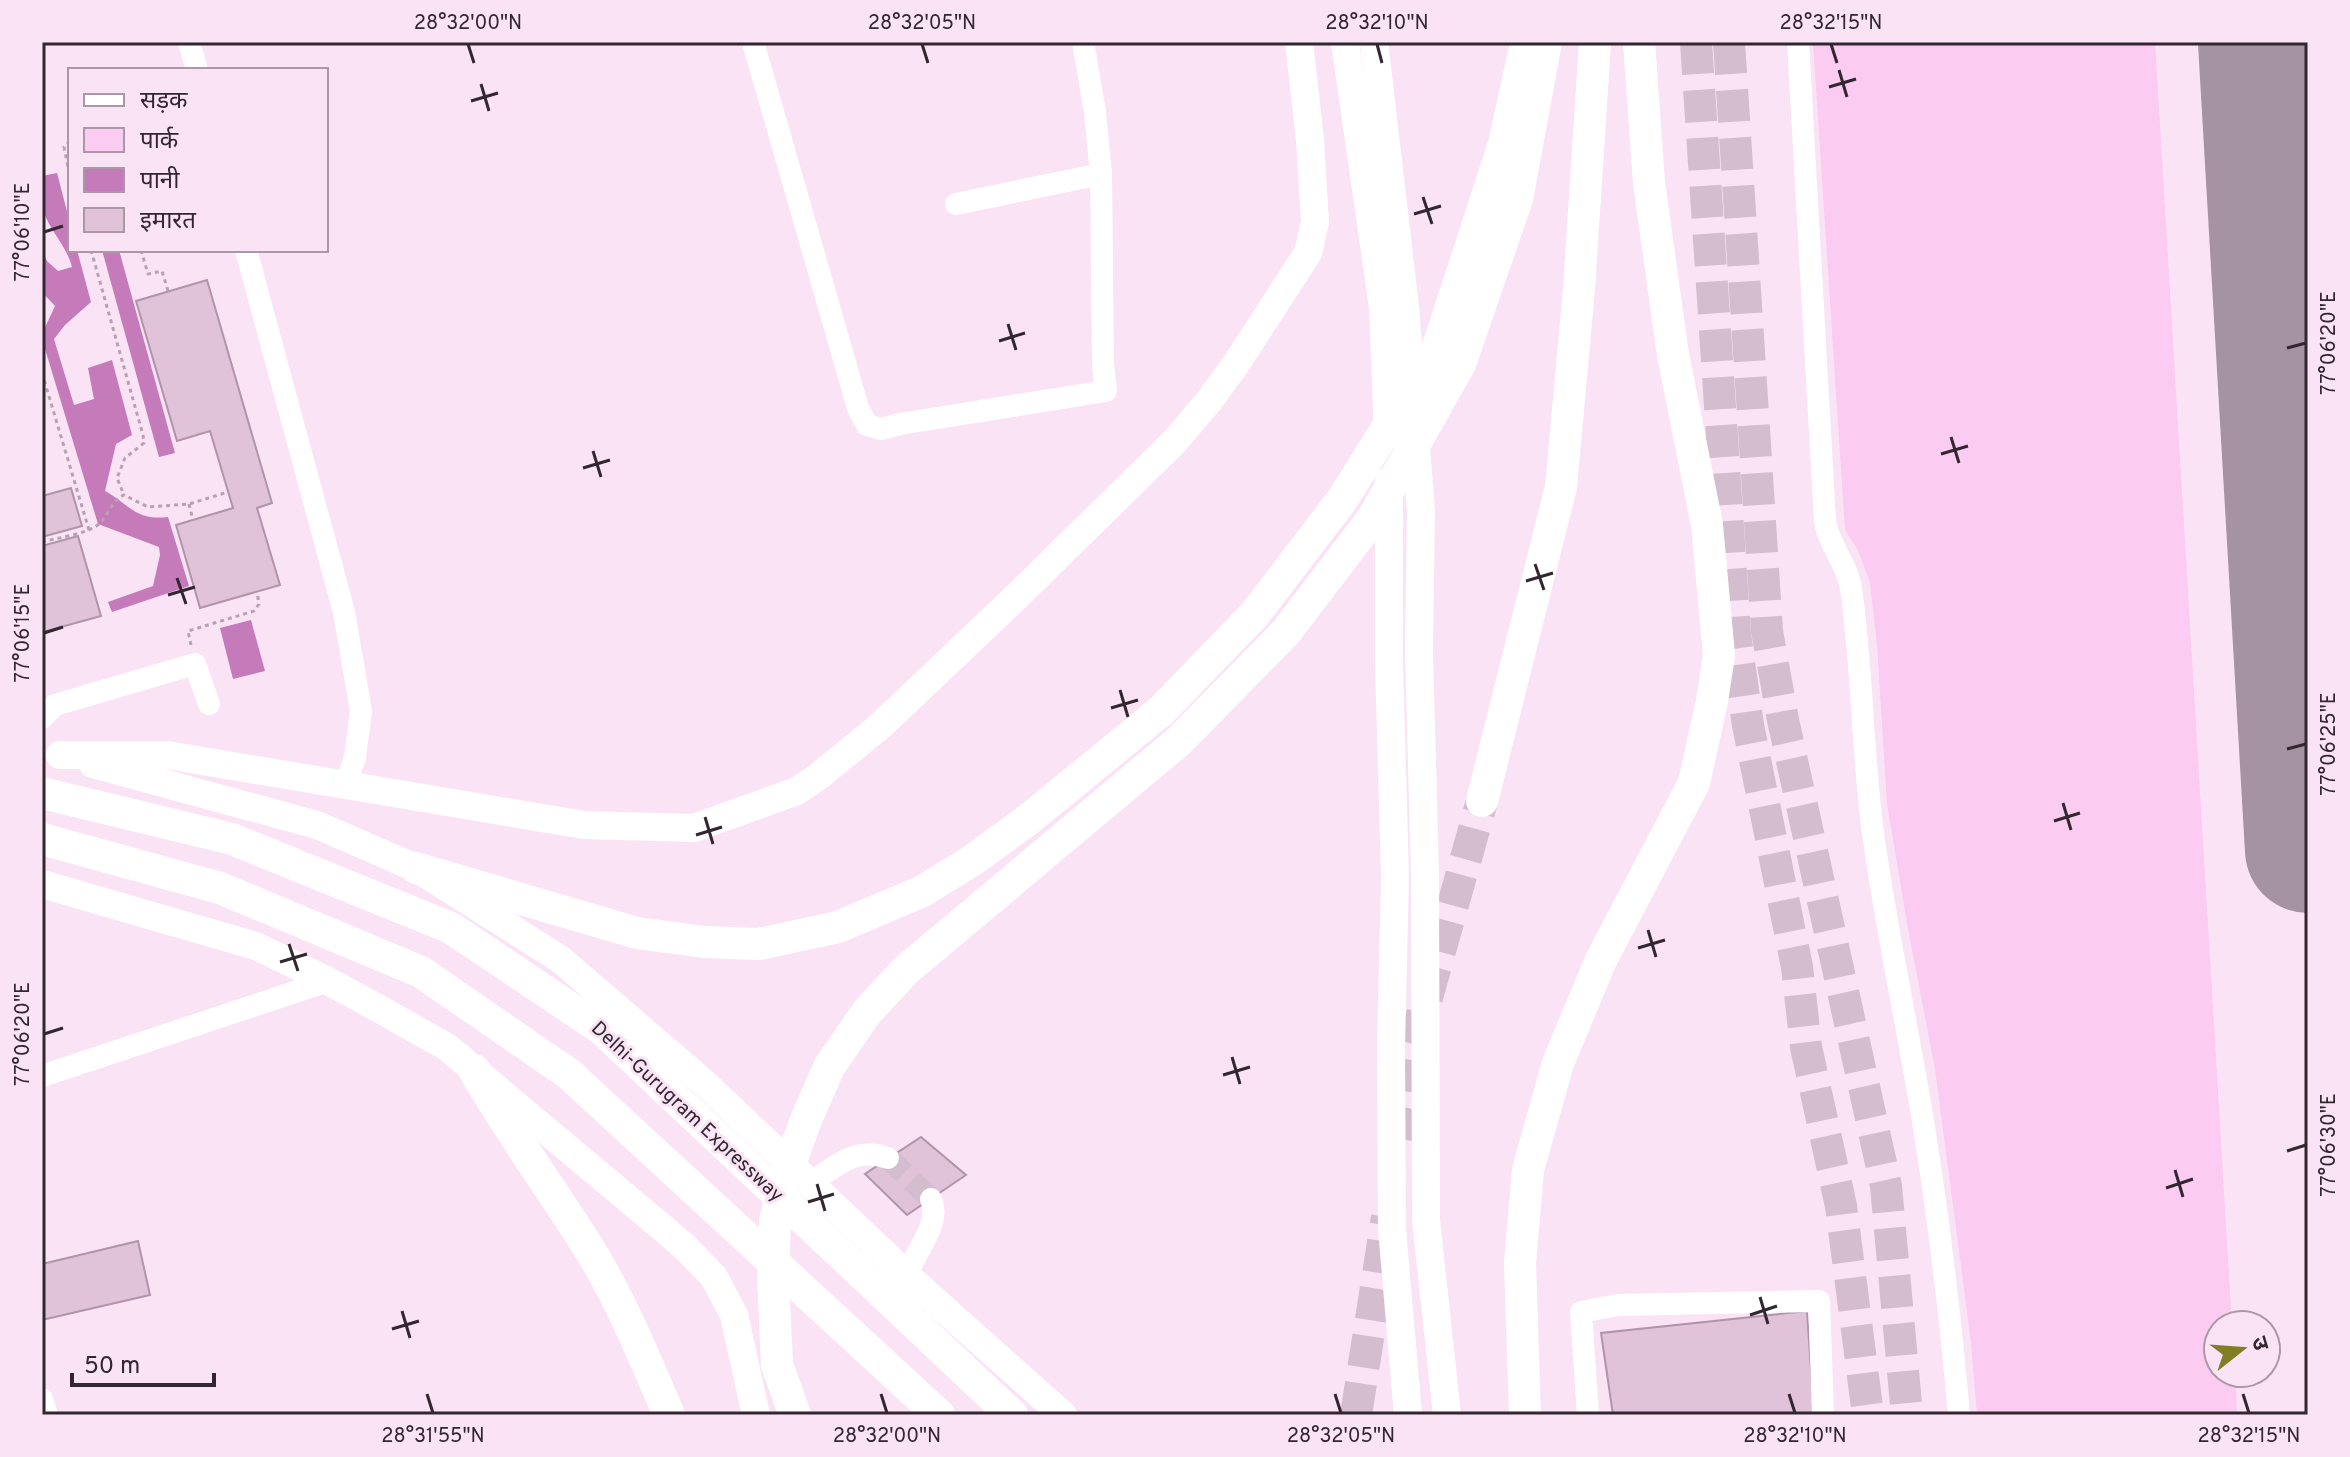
<svg xmlns="http://www.w3.org/2000/svg" width="2350" height="1457" font-family="Overpass,'Noto Sans Devanagari',sans-serif">
	<style>
		.green { fill: #fbcbf2 }
		.water { fill: #c57ab9 }
		.lines { fill: none; stroke-linecap: round; stroke-linejoin: round }
		.runway { stroke: #a592a2; stroke-width: 126 }
		.building { fill: #e0c2d9; stroke: #b094aa; stroke-width: 2 }
		.minor-tunnel { stroke: #d3bdce; stroke-width: 22; stroke-dasharray: 22 11; stroke-linecap: butt }
		.highway-tunnel { stroke: #d3bdce; stroke-width: 32; stroke-dasharray: 32 16; stroke-linecap: butt }
		.path { stroke: #b6a3b2; stroke-width: 3; stroke-dasharray: 4 4; stroke-linecap: butt }
		.minor { stroke: #fff; stroke-width: 22 }
		.major { stroke: #fff; stroke-width: 28 }
		.highway { stroke: #fff; stroke-width: 32 }
		.ticks { fill: none; stroke: #322730; stroke-width: 3 }
		.labels { text-anchor: middle; stroke-width: 6; stroke-linejoin: round; paint-order: stroke }
		.street-label { font-size: 20px; fill: #322730; stroke: #fbe3f6 }
		.neatline { fill: none; stroke: #322730; stroke-width: 3 }
		.ticks-label { font-size: 20px; text-anchor: middle; fill: #322730 }
	</style>
	<rect width="100%" height="100%" fill="#fbe3f6"/>
	<!-- green -->
	<polygon class="green" points="1813,42 2155,42 2232,1325 2218,1325 2218,1373 2235,1373 2237,1415 1977,1415 1971,1342 1935,1069 1908,929 1887,804 1877,644 1870,583 1858,550 1845,530"/>
	<!-- water -->
	<g class="water">
		<path d="M 57,173 L 70,223 L 70,250 L 77,250 L 91,302 L 65,325 L 54,339 L 74,405 L 94,399 L 88,368 L 112,360 L 132,435 L 116,444 L 105,491 C 130,505 136,521 168,517 L 189,586 L 112,612 L 108,602 L 153,586 L 160,555 L 159,547 L 98,524 L 42,339 L 42,334 L 55,306 L 42,292 L 42,251 L 47,261 L 58,271 L 72,267 C 66,244 49,231 43,209 C 40,199 42,187 42,176 Z"/>
		<polygon points="102,250 119,250 175,453 159,457"/>
		<polygon points="251,620 265,671 233,679 220,628"/>
	</g>
	<g class="lines">
		<!-- runway -->
		<polyline class="runway" points="2261,42 2308,850"/>
	</g>
	<!-- building -->
	<g class="building">
		<polygon points="207,280 272,503 257,508 280,585 200,608 176,525 233,508 210,431 177,441 136,301"/>
		<polygon points="71,488 82,526 42,537 42,496"/>
		<polygon points="78,536 101,616 43,632 42,546"/>
		<polygon points="921,1137 966,1175 907,1215 865,1174"/>
		<polygon points="138,1241 150,1295 42,1320 42,1264"/>
		<polygon points="1807,1311 1814,1415 1613,1415 1601,1333"/>
	</g>
	<g class="lines">
		<!-- minor-tunnel -->
		<polyline class="minor-tunnel" points="888,1158 931,1199"/>
		<!-- highway-tunnel -->
		<g class="highway-tunnel">
			<polyline points="1696,42 1735,634 1748,725 1797,967 1806,1047 1841,1206 1868,1415"/>
			<polyline points="1729,42 1767,631 1783,720 1886,1186 1907,1415"/>
			<polyline points="1399,1139 1412,1051 1482,801"/>
			<polyline points="1356,1415 1387,1217"/>
		</g>
		<!-- path -->
		<g class="path">
			<polyline points="70,141 64,147 70,177"/>
			<polyline points="91,250 143,435 144,443 125,458 117,478 124,495"/>
			<polyline points="141,250 148,274 162,271 168,291"/>
			<polyline points="42,373 89,530"/>
			<polyline points="189,504 193,520"/>
			<path d="M 42,542 C 56,538 88,534 99,524 C 109,515 111,500 124,495 L 148,507 L 189,504 L 228,492"/>
			<polyline points="191,645 188,631 254,611 259,604 257,592"/>
		</g>
		<!-- minor -->
		<g class="minor">
			<polyline points="189,42 197,70"/>
			<polyline points="753,42 858,408 867,425 881,429 900,424 1106,391 1103,364 1101,174 1095,112 1083,42"/>
			<path d="M 1798,42 L 1825,521 C 1829,546 1847,563 1851,588 C 1863,672 1862,757 1874,841 C 1887,931 1906,1020 1921,1109 C 1938,1211 1950,1313 1959,1415"/>
			<polyline points="956,204 1101,174"/>
			<polyline points="246,250 344,612 361,711 355,757 346,784"/>
			<polyline points="42,718 55,705 195,664 209,704"/>
			<polyline points="42,1076 328,981"/>
			<path d="M 810,1183 C 837,1166 855,1146 888,1158"/>
			<path d="M 905,1287 C 907,1256 943,1229 931,1199"/>
			<polyline points="42,1399 47,1415"/>
			<polyline points="1588,1415 1581,1312 1618,1305 1819,1301 1823,1415"/>
		</g>
		<!-- major -->
		<g class="major">
			<polyline points="1345,42 1383,307 1388,435"/>
			<polyline points="1374,42 1405,307 1421,511 1419,651 1425,875 1426,1220 1447,1415"/>
			<polyline points="1389,481 1389,663 1395,878 1391,1046 1392,1229 1408,1415"/>
			<polyline points="60,755 167,755 584,825 694,828 797,791 819,776 879,727 1011,602 1175,441 1209,401 1236,364 1308,253 1315,222 1310,140 1299,42"/>
			<polyline points="93,764 317,825 416,868 560,959 703,1082 927,1294 1063,1415"/>
			<polyline points="42,884 256,946 328,981 376,1007 447,1047 684,1246 714,1277 734,1315 756,1415"/>
		</g>
		<!-- highway -->
		<g class="highway">
			<polyline points="42,793 232,839 451,928 603,1030 1012,1415"/>
			<polyline points="1482,801 1561,487 1579,289 1595,42"/>
			<polyline points="42,839 220,888 421,972 569,1074 939,1415"/>
			<polyline points="416,868 637,933 704,942 759,944 838,927 923,891 973,860 1029,819 1161,711 1254,615 1342,500 1438,347 1504,144 1524,53"/>
			<path d="M 474,1070 C 510,1132 552,1190 590,1250 C 622,1302 645,1359 669,1415"/>
			<polyline points="795,1415 777,1365 773,1277 775,1221 786,1175 806,1120 829,1067 867,1012 906,970 1179,741 1286,632 1373,518 1460,364 1517,199 1546,42"/>
			<polyline points="1525,1415 1520,1263 1528,1170 1558,1063 1601,960 1694,783 1712,701 1719,655 1707,525 1673,355 1649,183 1639,42"/>
		</g>
	</g>
	<!-- ticks -->
	<path class="ticks" d="M 468,44 L 474,63M 922,44 L 928,63M 1377,44 L 1382,63M 1831,44 L 1837,63M 1839,70 L 1847,97M 481,84 L 489,111M 1829,87 L 1856,79M 471,101 L 498,93M 1423,197 L 1432,224M 1414,214 L 1441,206M 44,232 L 63,226M 1008,324 L 1016,350M 999,341 L 1025,333M 2287,348 L 2306,343M 1951,437 L 1959,463M 593,451 L 601,477M 1941,454 L 1968,446M 583,468 L 610,460M 1535,564 L 1544,590M 177,578 L 186,604M 1526,581 L 1553,573M 168,595 L 195,587M 44,633 L 63,627M 1120,690 L 1128,717M 1111,708 L 1138,700M 2287,749 L 2306,744M 2063,803 L 2071,830M 705,817 L 713,844M 2054,821 L 2080,813M 696,835 L 722,827M 1648,930 L 1656,957M 289,944 L 298,971M 1638,948 L 1665,940M 280,962 L 307,954M 44,1034 L 63,1028M 1232,1057 L 1240,1084M 1223,1075 L 1250,1067M 2287,1151 L 2306,1145M 2175,1170 L 2183,1197M 817,1184 L 825,1211M 2166,1188 L 2193,1179M 808,1202 L 834,1194M 1760,1297 L 1768,1324M 402,1311 L 410,1338M 1750,1315 L 1777,1306M 392,1329 L 419,1321M 427,1394 L 433,1413M 881,1394 L 887,1413M 1335,1394 L 1341,1413M 1789,1394 L 1795,1413M 2243,1394 L 2249,1413"/>
	<g class="labels">
		<!-- street labels -->
		<g class="street-label">
			<text transform="translate(688 1111) rotate(43)" y="7">Delhi-Gurugram Expressway</text>
		</g>
	</g>
	<!-- border -->
	<rect width="2350" height="1457" fill="none" stroke="#fbe3f6" stroke-width="88"/>
	<!-- legend -->
	<rect x="68" y="68" width="260" height="184" fill="#fbe3f6" stroke="#ab98a7" stroke-width="2"/>
	<rect x="84" y="94" width="40" height="12" fill="#ffffff" stroke="#ab98a7" stroke-width="2"/>
	<text x="140" y="108" font-size="24" fill="#322730">सड़क</text>
	<rect x="84" y="128" width="40" height="24" fill="#fbcbf2" stroke="#ab98a7" stroke-width="2"/>
	<text x="140" y="148" font-size="24" fill="#322730">पार्क</text>
	<rect x="84" y="168" width="40" height="24" fill="#c57ab9" stroke="#ab98a7" stroke-width="2"/>
	<text x="140" y="188" font-size="24" fill="#322730">पानी</text>
	<rect x="84" y="208" width="40" height="24" fill="#e0c2d9" stroke="#ab98a7" stroke-width="2"/>
	<text x="140" y="228" font-size="24" fill="#322730">इमारत</text>
	<!-- north arrow -->
	<g transform="translate(2242 1349) rotate(73)"><circle r="38" fill="#fbe3f6" stroke="#ab98a7" stroke-width="2"/>
	<path d="M0-6L14 30L0 20L-14 30Z" fill="#827e26"/>
	<text y="-12" font-size="22" font-weight="bold" text-anchor="middle" fill="#322730">उ</text>
	</g>
	<!-- scale -->
	<path d="M72 1373v12h142v-12" fill="none" stroke="#322730" stroke-width="4"/>
	<text x="84" y="1373" font-size="24" fill="#322730" stroke="#fbe3f6" stroke-width="6" paint-order="stroke">50 m</text>
	<rect x="44" y="44" width="2262" height="1369" class="neatline"/>
	<g class="ticks-label">
		<text x="468" y="29">28°32'00"N</text>
		<text x="922" y="29">28°32'05"N</text>
		<text x="1377" y="29">28°32'10"N</text>
		<text x="1831" y="29">28°32'15"N</text>
		<text transform="translate(22 232) rotate(-90)" y="7">77°06'10"E</text>
		<text transform="translate(2328 343) rotate(-90)" y="7">77°06'20"E</text>
		<text transform="translate(22 633) rotate(-90)" y="7">77°06'15"E</text>
		<text transform="translate(2328 744) rotate(-90)" y="7">77°06'25"E</text>
		<text transform="translate(22 1034) rotate(-90)" y="7">77°06'20"E</text>
		<text transform="translate(2328 1145) rotate(-90)" y="7">77°06'30"E</text>
		<text x="433" y="1442">28°31'55"N</text>
		<text x="887" y="1442">28°32'00"N</text>
		<text x="1341" y="1442">28°32'05"N</text>
		<text x="1795" y="1442">28°32'10"N</text>
		<text x="2249" y="1442">28°32'15"N</text>
	</g>
</svg>
